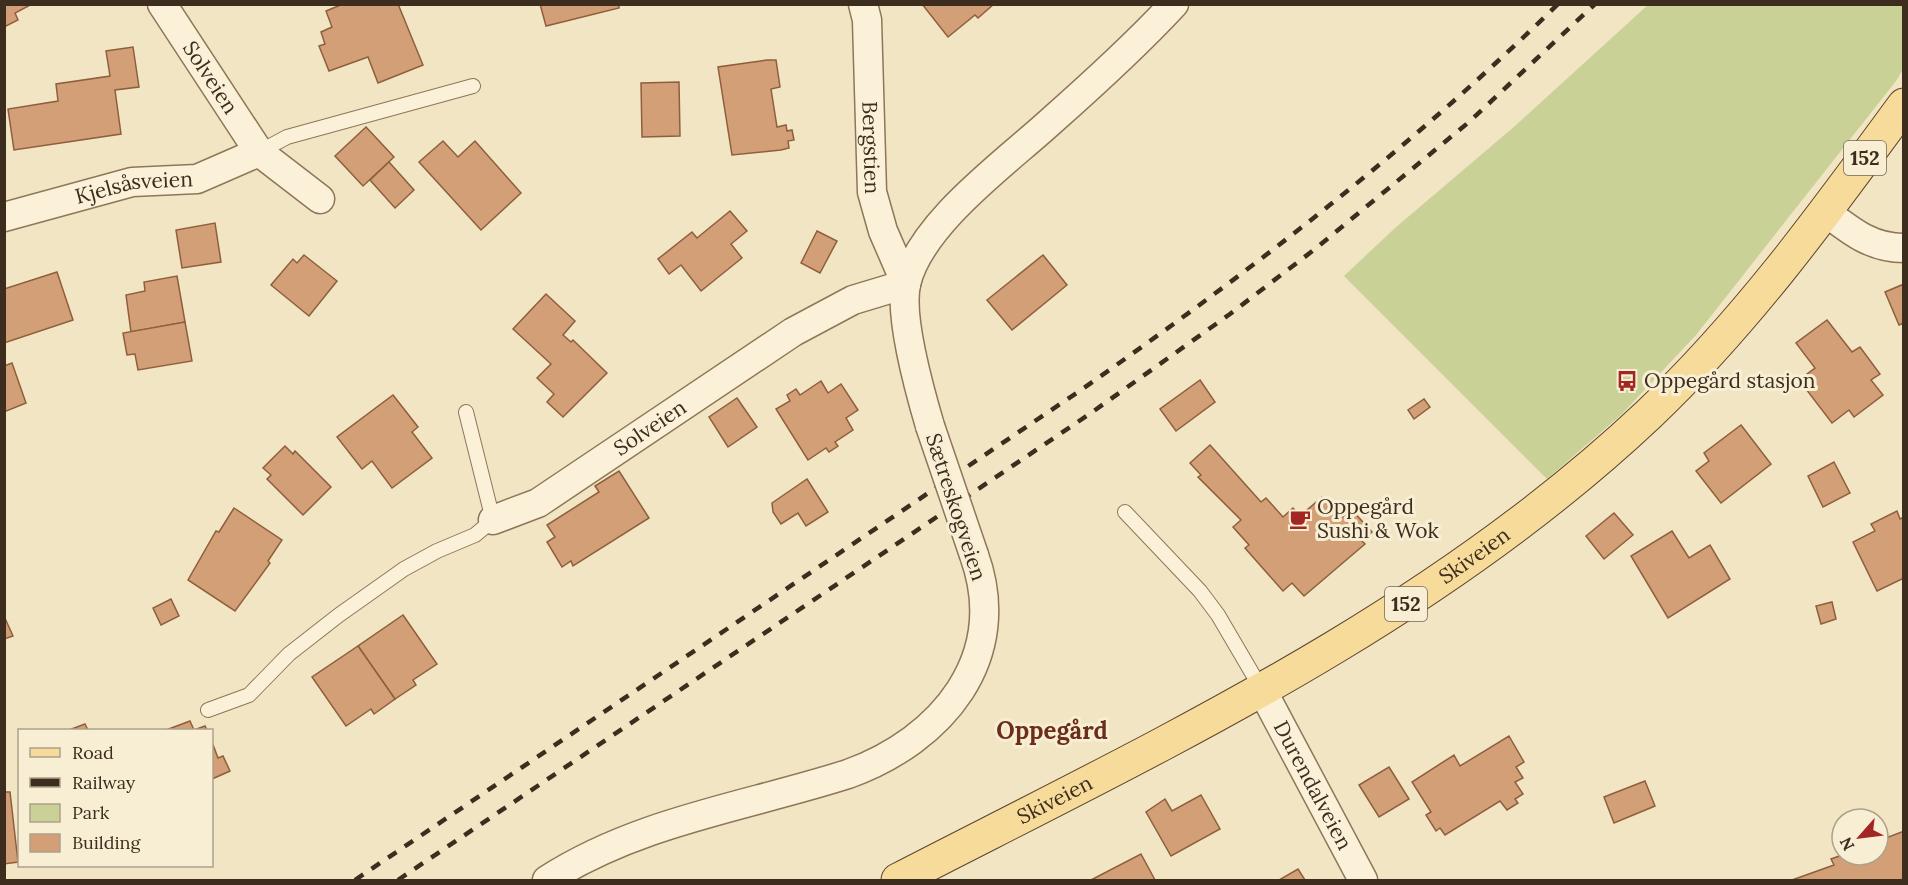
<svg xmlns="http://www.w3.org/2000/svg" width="1908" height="885" font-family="Lora,serif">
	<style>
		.green { fill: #c9d197 }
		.building { fill: #d29f77; stroke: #8f5f3d; stroke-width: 1.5 }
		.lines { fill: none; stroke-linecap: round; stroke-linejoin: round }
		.service-casing { stroke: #8e7659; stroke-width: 16 }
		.minor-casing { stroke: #8e7659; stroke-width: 31 }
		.primary-casing { stroke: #5b432d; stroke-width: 35 }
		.service { stroke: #fbf1d8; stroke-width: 14 }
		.minor { stroke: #fbf1d8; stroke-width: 28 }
		.primary { stroke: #f7db9a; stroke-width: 33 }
		.rail { stroke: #3c2d1e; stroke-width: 4.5; stroke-dasharray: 10 10; stroke-linecap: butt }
		.minor-bridge-casing { stroke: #8e7659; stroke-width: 31; stroke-linecap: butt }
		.minor-bridge { stroke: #fbf1d8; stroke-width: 28 }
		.labels { text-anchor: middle; stroke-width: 6; stroke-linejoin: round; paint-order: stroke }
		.shield { fill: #f8eed4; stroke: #746755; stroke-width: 1.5 }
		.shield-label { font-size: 20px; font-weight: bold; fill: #3c2d1e }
		.street-label { font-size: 21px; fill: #3c2d1e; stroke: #f8eed4 }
		.poi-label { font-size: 21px; fill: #3c2d1e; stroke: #f8eed4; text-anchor: start }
		.quarter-label { font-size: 24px; font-weight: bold; fill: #6c2d1a; stroke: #f8eed4 }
	</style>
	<rect width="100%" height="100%" fill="#f1e5c4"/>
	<!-- green -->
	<polygon class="green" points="1649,4 1903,5 1903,69 1896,81 1696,335 1622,414 1547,479 1344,276 1395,228 1515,126"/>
	<!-- building -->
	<g class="building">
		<polygon points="4,4 32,4 15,13 18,20 4,27"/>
		<polygon points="343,4 398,4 423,65 378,83 368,57 329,71 319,46 325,44 321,32 332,27 326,11"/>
		<polygon points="540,4 619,4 619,8 546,26"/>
		<polygon points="922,4 994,4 978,18 975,15 948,37"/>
		<polygon points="133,47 139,87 115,90 121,134 14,150 8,109 58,101 56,84 110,76 106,51"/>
		<polygon points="767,60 776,60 780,87 771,89 777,127 786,125 787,131 792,130 794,140 788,141 789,148 781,150 732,155 718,67"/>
		<polygon points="679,82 680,136 642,137 641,83"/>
		<polygon points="366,127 394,157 363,186 335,156"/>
		<polygon points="443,141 458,157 475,141 521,193 481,230 419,162"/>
		<polygon points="389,162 414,190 395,208 370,180"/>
		<polygon points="730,211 747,231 731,244 742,258 701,291 681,265 669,274 658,259 692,232 697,238"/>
		<polygon points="215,223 221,262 182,268 176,230"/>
		<polygon points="817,231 837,241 820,273 801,263"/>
		<polygon points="304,255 337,281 309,316 271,285 293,259 297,263"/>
		<polygon points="1043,255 1067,285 1012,330 987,300"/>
		<polygon points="57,272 73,320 4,343 4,289"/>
		<polygon points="177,276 185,322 131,332 126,295 145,291 144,282"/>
		<polygon points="1904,284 1904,323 1899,325 1885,292"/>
		<polygon points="546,294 575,321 563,335 571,342 573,340 607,373 563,417 547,402 554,394 537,378 551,364 513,329"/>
		<polygon points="1827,320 1852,352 1860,347 1880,374 1871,380 1883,395 1854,417 1849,410 1832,423 1799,380 1815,368 1796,343"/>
		<polygon points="185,322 192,361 138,370 135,354 127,355 123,333"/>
		<polygon points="12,363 26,403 4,412 4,366"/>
		<polygon points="1200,380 1215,402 1176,431 1160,409"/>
		<polygon points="821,381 828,393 841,384 858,410 846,418 853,430 835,442 838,446 829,452 826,448 808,460 776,409 790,401 787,395 796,389 800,395"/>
		<polygon points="393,395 418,427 412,432 432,458 392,488 372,461 362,469 337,437"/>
		<polygon points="737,398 757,427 728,447 709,417"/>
		<polygon points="1424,399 1430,407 1414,419 1408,410"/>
		<polygon points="1741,425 1771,464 1721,503 1696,471 1709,461 1704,453"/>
		<polygon points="1210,445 1261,502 1266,498 1283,517 1293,508 1300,516 1322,497 1341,518 1351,509 1372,532 1362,541 1365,544 1304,596 1292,583 1283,591 1245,548 1249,545 1233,527 1241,520 1198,477 1201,475 1190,463"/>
		<polygon points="285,446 293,454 295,451 331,487 303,515 267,479 271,475 263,468"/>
		<polygon points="1834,462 1850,493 1823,507 1808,476"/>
		<polygon points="619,471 649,518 573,566 571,561 562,567 547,542 555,537 547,525 599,492 595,486"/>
		<polygon points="807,479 828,512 806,526 798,513 781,524 773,512 772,503"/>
		<polygon points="234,508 282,540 268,561 270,563 235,611 188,580 216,531 219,532"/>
		<polygon points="1897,511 1900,519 1904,517 1904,578 1877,591 1853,542 1875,531 1871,524"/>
		<polygon points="1614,513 1633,535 1604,559 1586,536"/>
		<polygon points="1672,531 1689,558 1710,545 1730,579 1668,618 1631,556"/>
		<polygon points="171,599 179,616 161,625 153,608"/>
		<polygon points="1832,602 1836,619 1821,624 1816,606"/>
		<polygon points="403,615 437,664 413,680 416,685 395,699 358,646"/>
		<polygon points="4,616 13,636 4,639"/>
		<polygon points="358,646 395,699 374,714 371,709 346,726 312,677"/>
		<polygon points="190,721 194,730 205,726 207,730 166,730"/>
		<polygon points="85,724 88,730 69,730"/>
		<polygon points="1509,736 1524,762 1516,767 1523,778 1515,782 1523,794 1515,799 1518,803 1507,810 1500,801 1445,835 1440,828 1436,831 1426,815 1431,812 1412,782 1454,755 1460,766"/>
		<polygon points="212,742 218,758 223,756 230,771 212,779"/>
		<polygon points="1389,767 1409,799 1379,817 1359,785"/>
		<polygon points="1645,781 1655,806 1614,823 1604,797"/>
		<polygon points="4,792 10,792 18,862 4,864"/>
		<polygon points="1201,795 1220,829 1171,856 1146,812 1165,799 1172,811"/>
		<polygon points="1904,831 1904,880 1792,880 1834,865 1831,859 1842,855 1878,855 1878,841"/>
		<polygon points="1141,854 1155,880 1091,880"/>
		<polygon points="1298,869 1305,880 1279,880"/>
	</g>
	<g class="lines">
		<defs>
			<g id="service">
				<polyline points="259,152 287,137 473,86"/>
				<polyline points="1125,512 1200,591 1218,615 1262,690"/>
				<polyline points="208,710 249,695 289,654 339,615 404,569 437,551 475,535 493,520 466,412"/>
			</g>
			<g id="minor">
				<path id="s1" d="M 162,4 L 259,152 L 320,199"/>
				<path id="s2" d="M 863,4 L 867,20 L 872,192 L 883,231 L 906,284"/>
				<path d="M 1826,212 C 1851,231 1871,248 1904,248"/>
				<path id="s3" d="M 4,217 L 132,182 L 197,179 L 259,152"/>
				<path d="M 930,426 C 920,392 899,317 906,284 C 920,224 1005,163 1049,123 C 1092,85 1135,46 1174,4"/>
				<path id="s4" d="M 493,520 L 538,503 L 793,332 L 853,300 L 906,284"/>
				<path id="s5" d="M 1262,690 L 1363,880"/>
				<path d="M 547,880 C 639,821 745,807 848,774 C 942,740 1011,658 974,555"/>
			</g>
			<g id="primary">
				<path id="s6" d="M 898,880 C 1160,745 1432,619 1649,414 C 1746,322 1825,213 1904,105"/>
			</g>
		</defs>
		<!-- service casing -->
		<use href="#service" class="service-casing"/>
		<!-- minor casing -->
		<use href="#minor" class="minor-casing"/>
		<!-- primary casing -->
		<use href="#primary" class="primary-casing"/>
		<!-- service -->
		<use href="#service" class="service"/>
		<!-- minor -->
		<use href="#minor" class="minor"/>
		<!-- primary -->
		<use href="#primary" class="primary"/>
		<!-- rail -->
		<g class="rail">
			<path d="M 355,880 L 1078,392 C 1247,274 1410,149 1558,4"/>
			<polyline points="398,880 1091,413 1230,314 1315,249 1469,122 1595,4"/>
		</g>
		<defs>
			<polyline id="minor-bridge" points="930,426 974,555"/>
		</defs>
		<!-- minor-bridge casing -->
		<use href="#minor-bridge" class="minor-bridge-casing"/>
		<!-- minor-bridge -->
		<use href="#minor-bridge" class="minor-bridge"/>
	</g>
	<!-- icons -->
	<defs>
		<symbol id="bus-bare" viewBox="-9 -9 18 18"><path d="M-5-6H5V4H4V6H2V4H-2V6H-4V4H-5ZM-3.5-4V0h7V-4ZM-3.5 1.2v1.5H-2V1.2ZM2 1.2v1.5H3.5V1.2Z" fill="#a12624" stroke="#f8eed4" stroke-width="2.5" paint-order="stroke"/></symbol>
		<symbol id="cafe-bare" viewBox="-9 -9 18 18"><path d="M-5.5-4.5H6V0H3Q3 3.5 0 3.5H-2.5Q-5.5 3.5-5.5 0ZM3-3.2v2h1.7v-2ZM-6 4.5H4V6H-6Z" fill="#a12624" stroke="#f8eed4" stroke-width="2.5" paint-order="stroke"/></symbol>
	</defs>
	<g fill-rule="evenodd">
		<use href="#bus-bare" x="1612" y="366" width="30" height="30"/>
		<use href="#cafe-bare" x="1285" y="504" width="30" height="30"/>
	</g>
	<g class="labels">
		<!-- shield labels -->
		<g class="shield">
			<rect x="1844" y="141" width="42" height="34" rx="4.5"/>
			<rect x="1385" y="587" width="42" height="34" rx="4.5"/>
		</g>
		<g class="shield-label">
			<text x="1865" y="165">152</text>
			<text x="1406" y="611">152</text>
		</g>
		<!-- street labels -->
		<g class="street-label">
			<text dy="7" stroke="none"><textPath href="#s1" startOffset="88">Solveien</textPath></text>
			<text dy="7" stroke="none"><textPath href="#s2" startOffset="144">Bergstien</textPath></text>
			<text dy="7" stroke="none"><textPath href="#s3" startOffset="134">Kjelsåsveien</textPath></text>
			<text dy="7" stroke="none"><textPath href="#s4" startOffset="183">Solveien</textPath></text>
			<text transform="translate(956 507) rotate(72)" y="7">Sætreskogveien</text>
			<text dy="7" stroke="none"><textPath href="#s6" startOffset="662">Skiveien</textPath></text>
			<text dy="7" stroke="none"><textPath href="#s5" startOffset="108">Durendalveien</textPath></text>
			<text dy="7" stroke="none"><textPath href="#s6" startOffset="176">Skiveien</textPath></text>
		</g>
		<!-- poi labels -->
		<g class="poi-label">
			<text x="1644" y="388">Oppegård stasjon</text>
			<text x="1317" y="514">Oppegård<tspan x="1317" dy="24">Sushi &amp; Wok</tspan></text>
		</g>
		<!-- quarter labels -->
		<g class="quarter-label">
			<text x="1052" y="739">Oppegård</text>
		</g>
	</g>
	<!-- border -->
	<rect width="1908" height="885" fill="none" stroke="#3c2d1e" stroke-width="12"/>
	<!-- legend -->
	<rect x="18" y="729" width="195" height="138" fill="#f8eed4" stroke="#ada18b" stroke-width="1.5"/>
	<rect x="30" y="748" width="30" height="9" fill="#f7db9a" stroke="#ada18b" stroke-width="1.5"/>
	<text x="72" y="759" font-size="18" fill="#3c2d1e">Road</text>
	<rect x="30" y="778" width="30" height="9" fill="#3c2d1e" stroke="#ada18b" stroke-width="1.5"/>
	<text x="72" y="789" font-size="18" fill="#3c2d1e">Railway</text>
	<rect x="30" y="804" width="30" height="18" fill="#c9d197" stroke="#ada18b" stroke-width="1.5"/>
	<text x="72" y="819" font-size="18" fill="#3c2d1e">Park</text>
	<rect x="30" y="834" width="30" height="18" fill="#d29f77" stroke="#ada18b" stroke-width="1.5"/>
	<text x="72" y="849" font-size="18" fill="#3c2d1e">Building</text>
	<!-- north arrow -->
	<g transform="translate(1860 837) rotate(242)"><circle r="28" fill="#f8eed4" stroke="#ada18b" stroke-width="1.5"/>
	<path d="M0-4.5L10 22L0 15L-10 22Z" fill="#a12624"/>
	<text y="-9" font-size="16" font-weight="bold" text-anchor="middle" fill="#3c2d1e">N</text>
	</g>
</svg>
